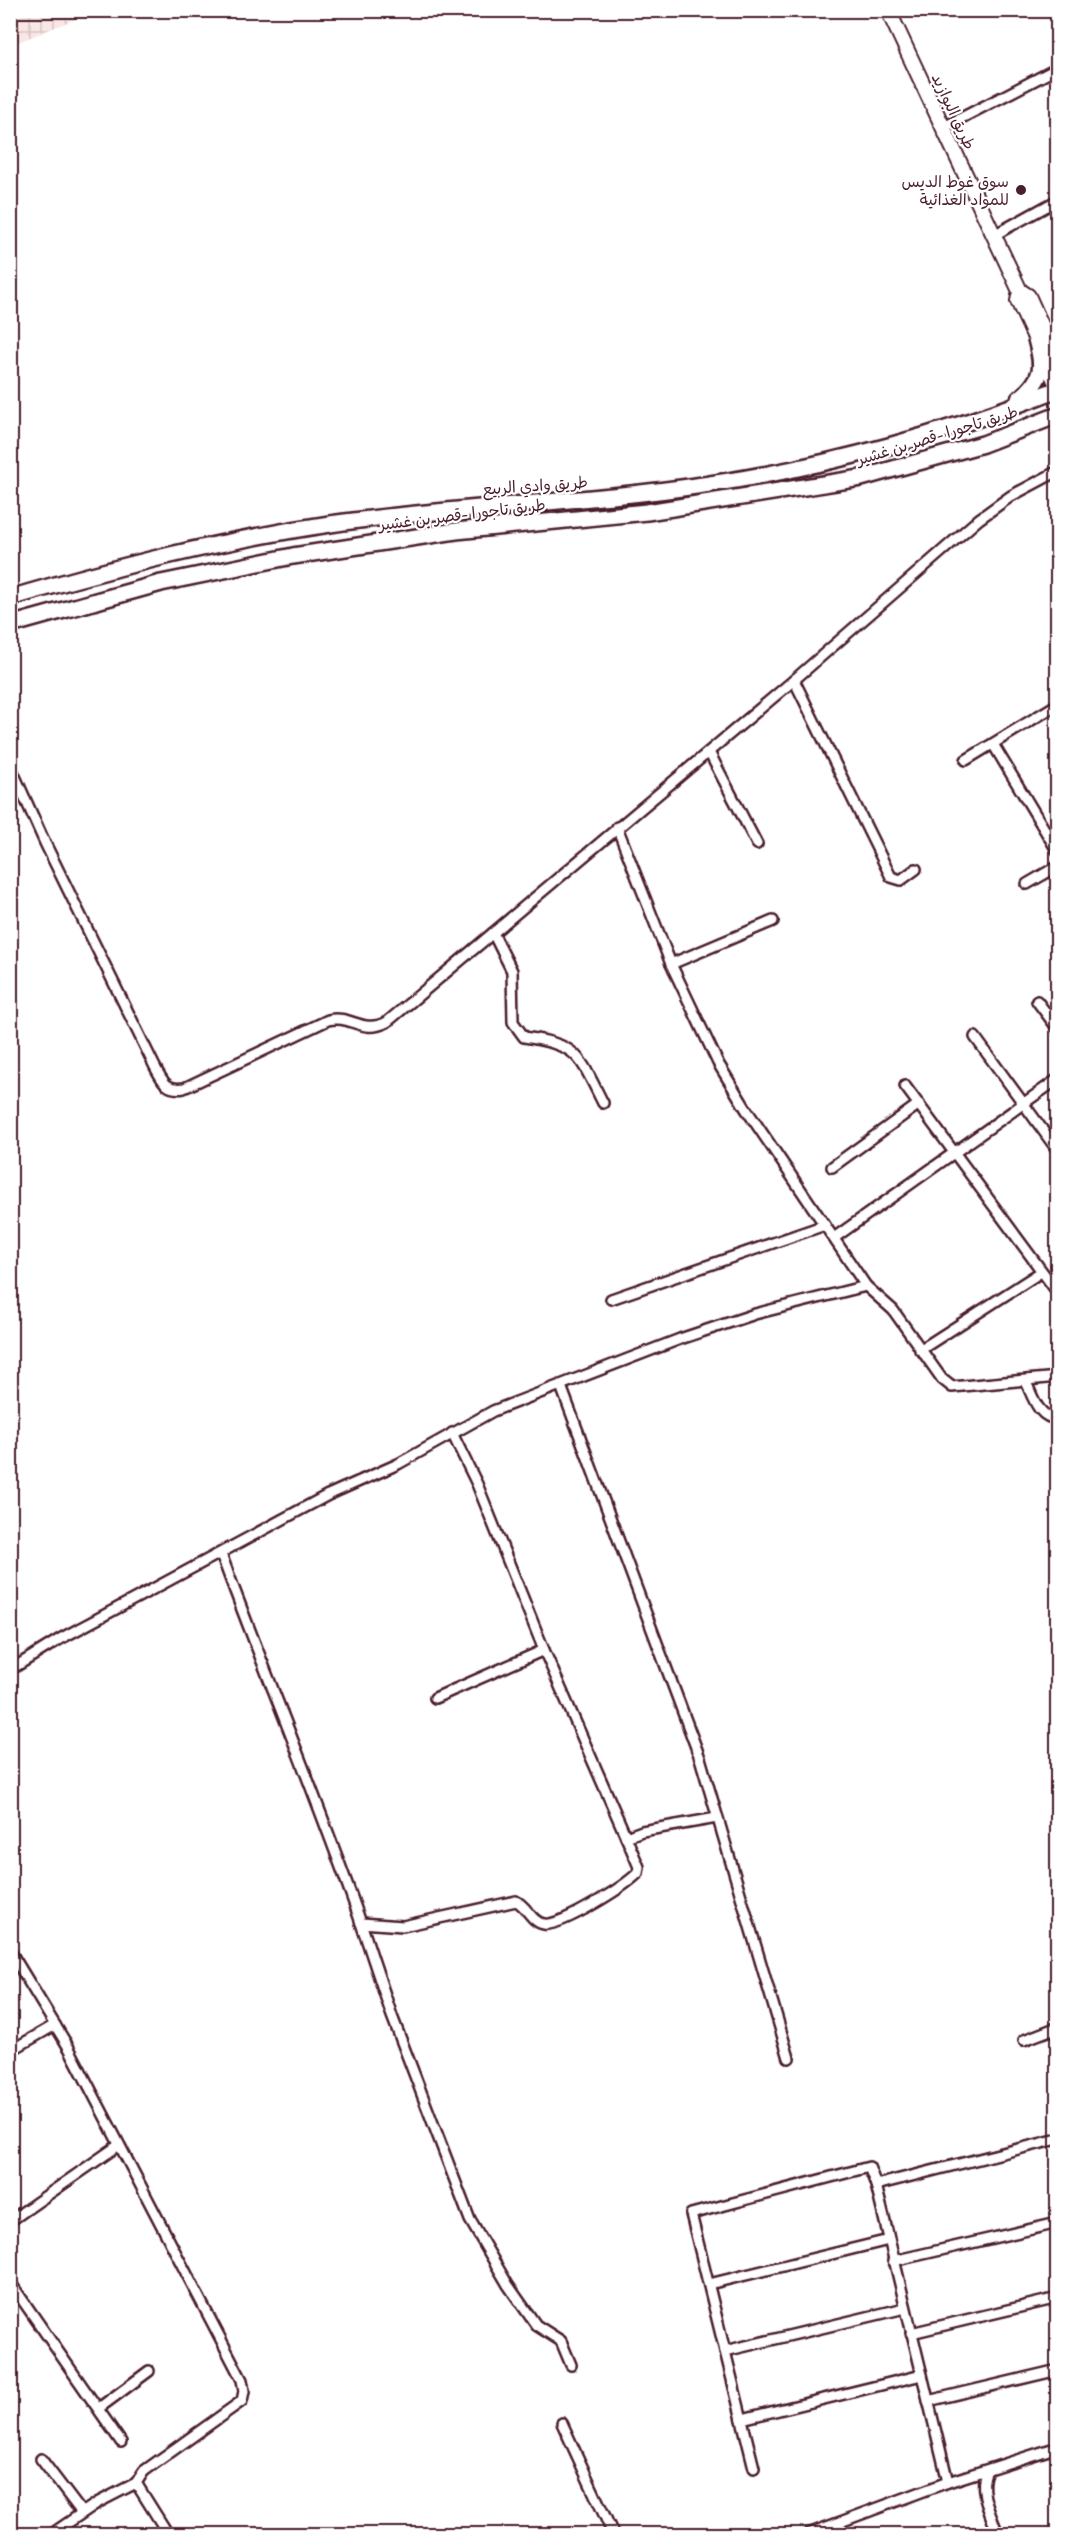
<svg xmlns="http://www.w3.org/2000/svg" width="1068" height="2545" font-family="'Patrick Hand','Playpen Sans Arabic',sans-serif">
	<style>
		.industrial { fill: url(#industrial-grid) }
		.lines { fill: none; stroke-linecap: round; stroke-linejoin: round }
		.minor-casing { stroke: #4a1f2b; stroke-width: 14 }
		.secondary-casing { stroke: #4a1f2b; stroke-width: 18 }
		.trunk-casing { stroke: #4a1f2b; stroke-width: 20 }
		.minor { stroke: #fff; stroke-width: 9 }
		.secondary { stroke: #fff; stroke-width: 14 }
		.trunk { stroke: #fff; stroke-width: 15 }
		.poi-dot { fill: #4a1f2b; stroke: #fff; stroke-width: 2 }
		.labels { text-anchor: middle; stroke-width: 4.5; stroke-linejoin: round; paint-order: stroke }
		.street-label { font-size: 16px; fill: #4a1f2b; stroke: #fff }
		.poi-label { font-size: 16px; fill: #4a1f2b; stroke: #fff; text-anchor: end }
	</style>
	<defs>
		<pattern id="industrial-grid" width="8" height="8" patternUnits="userSpaceOnUse" patternTransform="scale(1.5)"><rect width="8" height="8" fill="#f9e7e5"/><path d="M0 4h8M4 0v8" fill="none" stroke="#d7c6c5"/></pattern>
	</defs>
	<rect width="100%" height="100%" fill="#fff"/>
	<filter id="ink" filterUnits="userSpaceOnUse"><feTurbulence type="fractalNoise" baseFrequency=".0167" numOctaves="2"/><feDisplacementMap in="SourceGraphic" scale="12" xChannelSelector="R" yChannelSelector="G"/><feConvolveMatrix kernelMatrix="1 2 1 2 8 2 1 2 1" color-interpolation-filters="sRGB"/></filter>
	<g filter="url(#ink)">
		<!-- industrial -->
		<polygon class="industrial" points="11,10 95,10 95,11 11,45"/>
		<g class="lines">
			<defs>
				<g id="minor">
					<polyline points="944,127 1058,68"/>
					<polyline points="994,235 1058,200"/>
					<polyline points="794,680 891,877 901,880 916,869"/>
					<polyline points="993,744 1058,852"/>
					<polyline points="709,752 757,844"/>
					<polyline points="966,760 1058,704"/>
					<path d="M 10,765 L 45,843 L 155,1067 C 163,1081 166,1091 184,1088 L 328,1020 C 351,1014 362,1035 387,1022 L 794,680 L 979,519 L 1011,496 L 1058,471"/>
					<polyline points="617,827 671,964 718,1063 746,1109 866,1286 893,1310 942,1379 952,1387 1058,1377"/>
					<polyline points="1027,884 1058,866"/>
					<path d="M 493,933 L 512,971 L 513,1022 L 524,1037 C 580,1045 579,1056 603,1103"/>
					<polyline points="671,964 773,921"/>
					<polyline points="1037,1001 1058,1029"/>
					<polyline points="975,1037 1058,1151"/>
					<polyline points="905,1086 1058,1293"/>
					<polyline points="832,1167 919,1104"/>
					<polyline points="834,1238 1058,1079"/>
					<polyline points="611,1299 825,1225"/>
					<polyline points="920,1350 1041,1272"/>
					<path d="M 1026,1382 C 1033,1397 1038,1418 1058,1419"/>
					<polyline points="561,1386 700,1758 789,2058"/>
					<polyline points="452,1433 477,1484 544,1650 626,1837 642,1831 717,1818"/>
					<path d="M 221,1554 C 267,1678 318,1799 361,1923"/>
					<polyline points="10,1670 60,1639 328,1495 398,1464 493,1411 680,1339 755,1314 866,1286"/>
					<polyline points="435,1698 544,1650"/>
					<polyline points="10,1951 69,2048 242,2380 244,2391 242,2401 144,2471 136,2483 97,2503 56,2531"/>
					<polyline points="1024,2040 1058,2027"/>
					<polyline points="10,2051 55,2025"/>
					<polyline points="10,2221 119,2145"/>
					<polyline points="893,2261 1058,2223"/>
					<polyline points="10,2282 121,2442"/>
					<polyline points="709,2284 889,2240"/>
					<polyline points="911,2333 1058,2298"/>
					<polyline points="725,2351 905,2308"/>
					<path d="M 571,2365 L 561,2341 L 536,2325 L 508,2285 L 470,2220 L 392,2016 L 361,1923 L 403,1926 L 516,1901 C 527,1906 531,1922 544,1924 C 561,1927 625,1886 638,1873 L 639,1867 L 626,1837"/>
					<polyline points="928,2401 1058,2370"/>
					<polyline points="99,2408 149,2371"/>
					<polyline points="742,2419 922,2375"/>
					<polyline points="562,2423 613,2534"/>
					<polyline points="41,2459 82,2513"/>
					<polyline points="754,2468 691,2214 869,2167 876,2185"/>
					<path d="M 987,2470 C 977,2490 991,2515 998,2534"/>
					<polyline points="948,2482 876,2185 1058,2139"/>
					<polyline points="136,2483 168,2534"/>
					<polyline points="808,2534 948,2482 1058,2447"/>
				</g>
				<g id="secondary">
					<polyline points="888,10 1020,291"/>
					<polyline points="1020,291 1018,301 1058,387"/>
					<polyline points="1020,291 1028,296 1058,362"/>
				</g>
				<g id="trunk">
					<polyline points="1048,343 1058,353"/>
					<path d="M 1019,399 C 1048,376 1042,363 1034,331"/>
					<path d="M 10,598 C 116,567 221,540 330,524 C 456,506 584,503 710,484 C 830,466 945,434 1058,389"/>
					<polyline points="10,625 161,583 293,556 456,531 647,512 861,478 983,444 1058,415"/>
				</g>
			</defs>
			<!-- minor casing -->
			<use href="#minor" class="minor-casing"/>
			<!-- secondary casing -->
			<use href="#secondary" class="secondary-casing"/>
			<!-- trunk casing -->
			<use href="#trunk" class="trunk-casing"/>
			<!-- minor -->
			<use href="#minor" class="minor"/>
			<!-- secondary -->
			<use href="#secondary" class="secondary"/>
			<!-- trunk -->
			<use href="#trunk" class="trunk"/>
		</g>
	</g>
	<!-- markers -->
	<circle class="poi-dot" cx="1021" cy="190" r="6"/>
	<g class="labels">
		<!-- street labels -->
		<g class="street-label">
			<text transform="translate(954 111) rotate(65)" y="6">طريق البوازيد</text>
			<text transform="translate(937 435) rotate(-17)" y="6">طريق تاجورا -قصر بن غشير</text>
			<text transform="translate(535 485) rotate(-4)" y="6">طريق وادي الربيع</text>
			<text transform="translate(462 514) rotate(-7)" y="6">طريق تاجورا -قصر بن غشير</text>
		</g>
		<!-- poi labels -->
		<g class="poi-label">
			<text x="1009" y="187">سوق غوط الديس<tspan x="1009" dy="18">للمواد الغذائية</tspan></text>
		</g>
	</g>
	<!-- margin -->
	<rect width="1068" height="2545" fill="none" stroke="#fff" stroke-width="36"/>
	<rect x="18" y="18" width="1032" height="2509" fill="none" stroke="#4a1f2b" stroke-width="2" filter="url(#ink)"/>
</svg>
